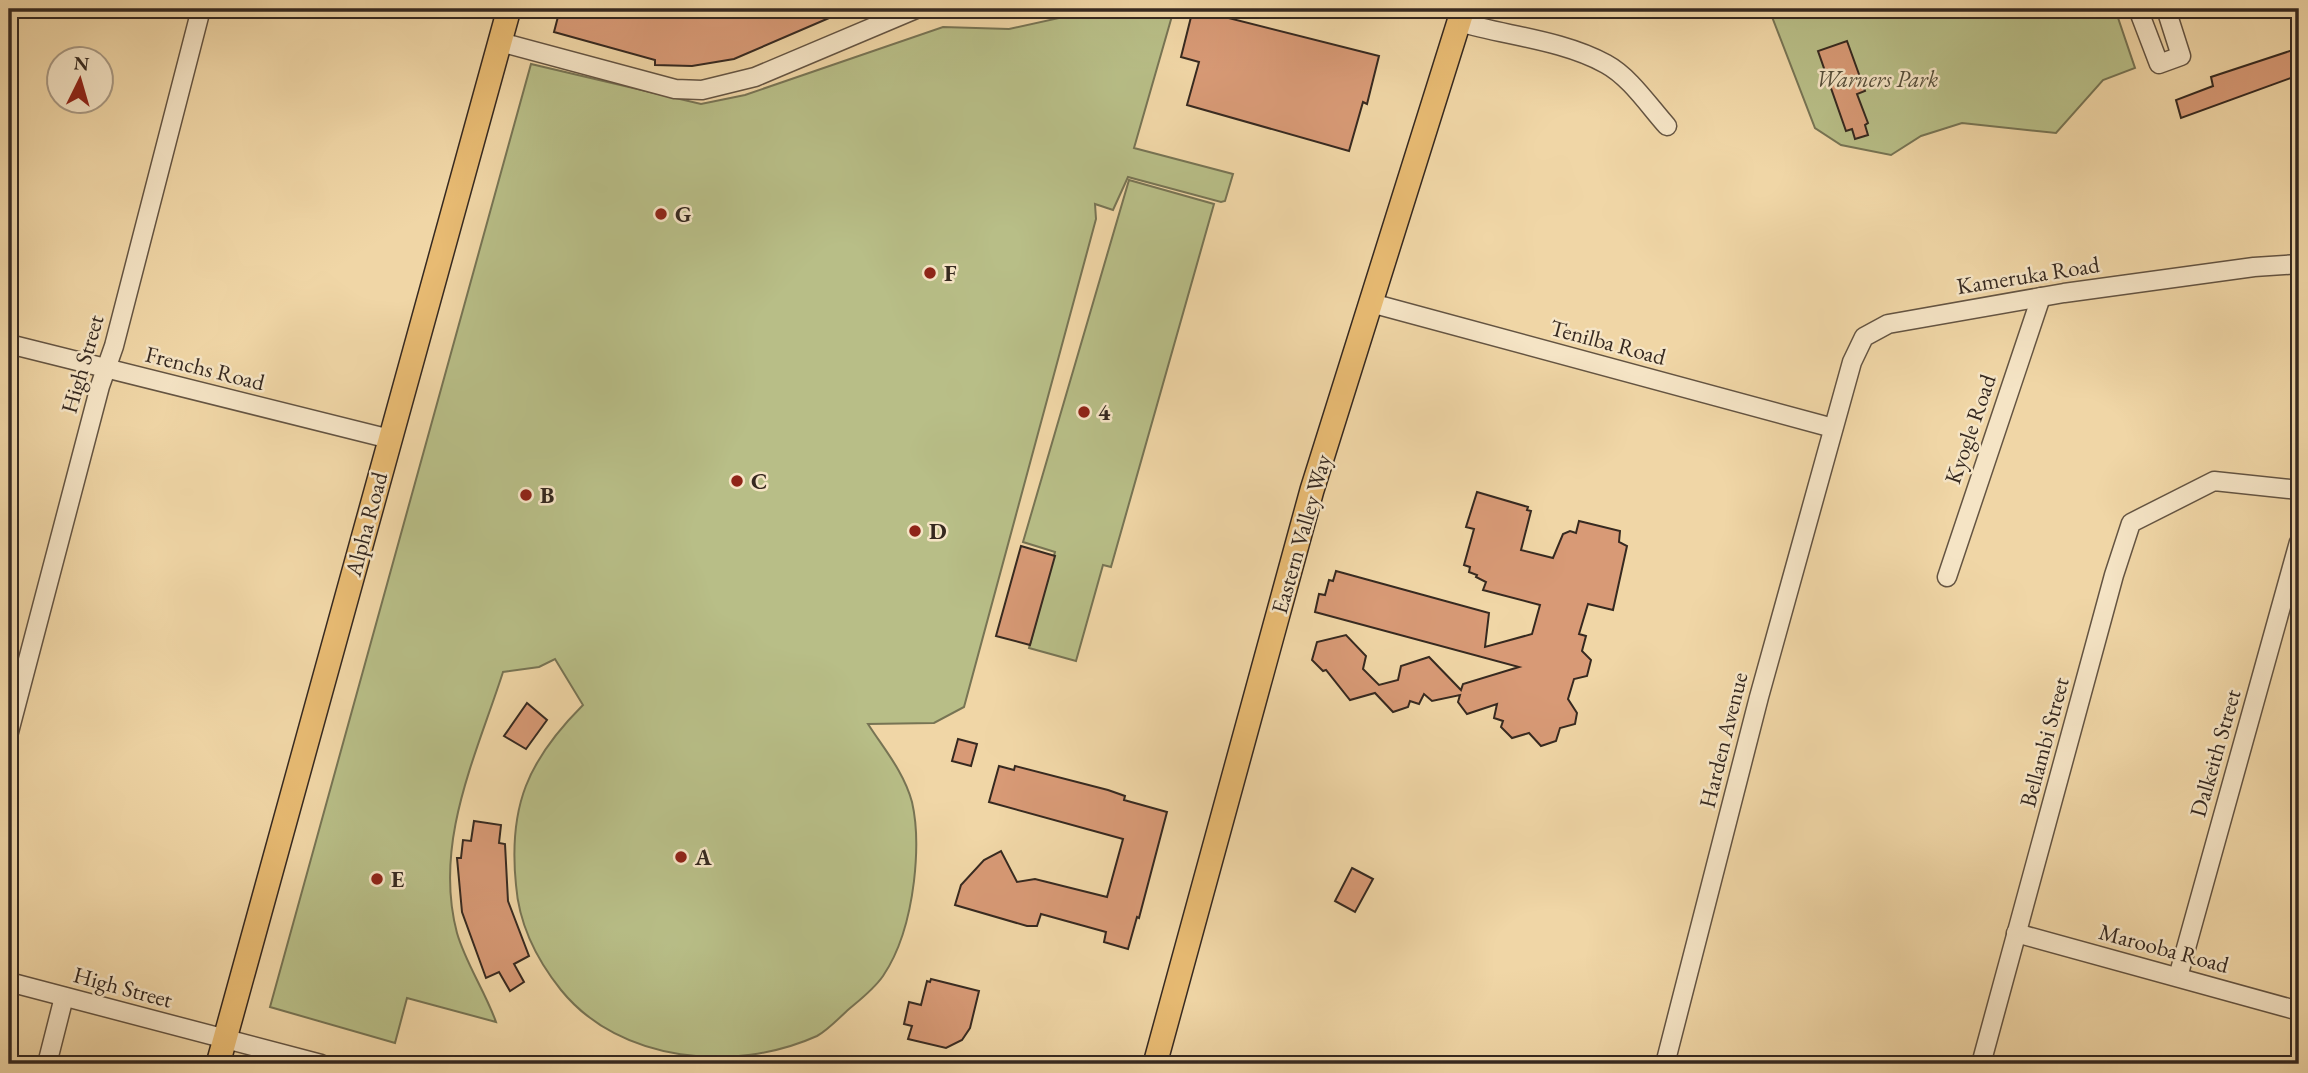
<svg xmlns="http://www.w3.org/2000/svg" width="2308" height="1073" font-family="'EB Garamond',serif">
	<style>
		.green { fill: #b8be87; stroke: #777454; stroke-width: 2 }
		.building { fill: #d89a76; stroke: #362920; stroke-width: 2 }
		.lines { fill: none; stroke-linecap: round; stroke-linejoin: round }
		.minor-casing { stroke: #645442; stroke-width: 21 }
		.major-casing { stroke: #362920; stroke-width: 26 }
		.minor { stroke: #f5e4c5; stroke-width: 18 }
		.major { stroke: #e8bb73; stroke-width: 23 }
		.poi-dot { fill: #8f2418; stroke: #f5e4c5; stroke-width: 2.5 }
		.labels { text-anchor: middle; stroke-width: 5; stroke-linejoin: round; paint-order: stroke }
		.park-label { font-size: 23px; font-style: italic; fill: #564e3a; stroke: #f5e4c5 }
		.poi-label { font-size: 23px; font-weight: bold; fill: #362920; stroke: #f5e4c5; text-anchor: start }
		.street-label { font-size: 23px; fill: #362920; stroke: #f5e4c5 }
	</style>
	<rect width="100%" height="100%" fill="#f0d6a6"/>
	<filter id="stains"><feTurbulence type="fractalNoise" baseFrequency=".00286" numOctaves="4"/><feColorMatrix values="0 0 0 0 .2 0 0 0 0 .09 0 0 0 0 .02 0 0 0 .5 -.17"/></filter>
	<radialGradient id="worn" r=".72"><stop offset=".6" stop-color="#630" stop-opacity="0"/><stop offset="1" stop-color="#630" stop-opacity=".3"/></radialGradient>
	<!-- green -->
	<g class="green">
		<path d="M 1084,9 L 1174,9 L 1134,148 L 1233,174 L 1225,201 L 1221,202 L 1128,177 L 1113,210 L 1095,204 L 1096,219 L 964,707 L 934,723 L 868,724 C 884,749 904,772 912,802 C 918,828 917,855 914,881 C 910,914 902,948 883,976 C 874,989 861,999 849,1009 C 839,1018 828,1030 817,1036 C 735,1073 620,1063 561,990 C 537,960 519,924 516,885 C 508,806 528,760 583,705 L 555,659 L 539,667 L 503,672 C 476,756 433,843 457,933 C 466,964 485,991 496,1022 L 407,998 L 395,1043 L 270,1007 L 531,64 L 701,104 L 745,95 L 943,27 L 1009,29 L 1082,13 Z"/>
		<polygon points="1769,9 2115,9 2135,68 2103,80 2056,133 1962,123 1921,136 1891,155 1841,145 1815,128"/>
		<polygon points="1129,180 1214,204 1111,567 1103,565 1076,661 1029,648 1055,552 1023,542"/>
	</g>
	<!-- building -->
	<g class="building">
		<polygon points="560,9 628,9 659,17 683,18 732,9 850,9 734,59 692,66 655,65 655,60 554,32"/>
		<polygon points="1193,9 1379,56 1367,104 1363,102 1349,151 1187,105 1199,62 1181,57"/>
		<polygon points="1847,41 1865,91 1857,94 1868,123 1865,125 1868,135 1855,139 1852,129 1846,131 1818,51"/>
		<polygon points="2299,48 2299,75 2181,118 2176,100 2213,86 2211,77"/>
		<polygon points="1477,492 1528,507 1527,510 1531,511 1521,550 1553,558 1563,534 1570,531 1576,533 1579,521 1620,531 1619,542 1627,546 1613,610 1588,604 1579,634 1586,636 1582,651 1591,660 1587,676 1574,679 1568,699 1577,713 1575,724 1560,728 1556,741 1541,746 1529,733 1512,738 1501,727 1503,721 1494,718 1497,704 1467,714 1458,702 1460,695 1432,701 1424,694 1419,704 1410,701 1408,707 1393,712 1375,693 1350,700 1326,670 1323,671 1312,660 1317,642 1346,635 1366,656 1363,669 1379,685 1398,680 1401,666 1429,657 1461,690 1463,684 1519,667 1315,612 1319,594 1325,595 1329,580 1333,581 1336,571 1489,613 1485,647 1532,634 1540,605 1483,590 1486,582 1476,577 1477,575 1469,572 1470,567 1464,565 1474,529 1466,527"/>
		<polygon points="1021,546 1055,556 1030,645 996,636"/>
		<polygon points="527,703 547,720 526,749 504,736"/>
		<polygon points="958,739 977,744 971,766 952,761"/>
		<polygon points="999,766 1014,770 1015,766 1108,790 1125,796 1124,800 1167,812 1139,918 1137,917 1128,949 1104,942 1106,932 1041,914 1037,926 1027,926 955,905 961,885 984,860 1001,851 1017,882 1035,879 1107,897 1123,839 989,802"/>
		<polygon points="474,821 501,825 499,843 505,844 508,901 529,956 514,964 524,982 510,991 499,972 486,978 462,912 457,858 461,858 463,840 471,841"/>
		<polygon points="1352,868 1373,879 1355,912 1335,901"/>
		<polygon points="931,979 979,991 970,1028 962,1040 946,1048 908,1039 912,1026 904,1024 909,1002 921,1005 927,981 930,982"/>
	</g>
	<g class="lines">
		<defs>
			<g id="minor">
				<polyline points="2138,9 2159,64 2181,56 2166,9"/>
				<path d="M 1459,22 C 1507,36 1562,40 1606,64 C 1630,77 1649,106 1667,126"/>
				<polyline points="500,42 675,89 702,90 755,77 916,9"/>
				<polyline points="1371,303 1833,428"/>
				<polyline points="9,344 390,439"/>
				<polyline points="1947,577 2041,297"/>
				<polyline points="9,732 100,386 114,346 201,9"/>
				<polyline points="2016,933 2299,1011"/>
				<polyline points="2178,977 2299,542"/>
				<polyline points="9,982 321,1064"/>
				<polyline points="47,1064 64,997"/>
				<polyline points="1665,1064 1759,697 1852,362 1864,337 1888,324 2064,293 2254,267 2299,264"/>
				<polyline points="1981,1064 2114,575 2131,523 2214,481 2299,490"/>
			</g>
			<g id="major">
				<polyline points="218,1064 509,9"/>
				<polyline points="1155,1064 1312,490 1463,9"/>
			</g>
		</defs>
		<!-- minor casing -->
		<use href="#minor" class="minor-casing"/>
		<!-- major casing -->
		<use href="#major" class="major-casing"/>
		<!-- minor -->
		<use href="#minor" class="minor"/>
		<!-- major -->
		<use href="#major" class="major"/>
	</g>
	<!-- markers -->
	<g class="poi-dot">
		<circle cx="661" cy="214" r="7"/>
		<circle cx="930" cy="273" r="7"/>
		<circle cx="1084" cy="412" r="7"/>
		<circle cx="737" cy="481" r="7"/>
		<circle cx="526" cy="495" r="7"/>
		<circle cx="915" cy="531" r="7"/>
		<circle cx="681" cy="857" r="7"/>
		<circle cx="377" cy="879" r="7"/>
	</g>
	<g class="labels">
		<!-- park labels -->
		<g class="park-label">
			<text x="1877" y="87">Warners Park</text>
		</g>
		<!-- poi labels -->
		<g class="poi-label">
			<text x="675" y="222">G</text>
			<text x="944" y="281">F</text>
			<text x="1098" y="420">4</text>
			<text x="751" y="489">C</text>
			<text x="540" y="503">B</text>
			<text x="929" y="539">D</text>
			<text x="695" y="865">A</text>
			<text x="391" y="887">E</text>
		</g>
		<!-- street labels -->
		<g class="street-label">
			<text transform="translate(2028 275) rotate(-9)" y="8">Kameruka Road</text>
			<text transform="translate(1608 342) rotate(15)" y="8">Tenilba Road</text>
			<text transform="translate(82 364) rotate(-74)" y="8">High Street</text>
			<text transform="translate(205 368) rotate(14)" y="8">Frenchs Road</text>
			<text transform="translate(1970 429) rotate(-71)" y="8">Kyogle Road</text>
			<text transform="translate(366 524) rotate(-75)" y="8">Alpha Road</text>
			<text transform="translate(1301 534) rotate(-74)" y="8">Eastern Valley Way</text>
			<text transform="translate(1723 740) rotate(-76)" y="8">Harden Avenue</text>
			<text transform="translate(2044 742) rotate(-75)" y="8">Bellambi Street</text>
			<text transform="translate(2215 753) rotate(-74)" y="8">Dalkeith Street</text>
			<text transform="translate(2164 948) rotate(15)" y="8">Marooba Road</text>
			<text transform="translate(123 987) rotate(15)" y="8">High Street</text>
		</g>
	</g>
	<!-- margin -->
	<rect width="2308" height="1073" fill="none" stroke="#f0d6a6" stroke-width="35"/>
	<rect x="10" y="10" width="2287" height="1052" fill="none" stroke="#362920" stroke-width="3.5"/>
	<rect x="18" y="18" width="2273" height="1038" fill="none" stroke="#362920" stroke-width="2"/>
	<!-- north arrow -->
	<g transform="translate(80 80) rotate(5)"><circle r="33" fill="#f5e4c5" stroke="#a99983" stroke-width="2"/>
	<path d="M0-5L12 26L0 18L-12 26Z" fill="#8f2418"/>
	<text y="-10" font-size="19" font-weight="bold" text-anchor="middle" fill="#362920">N</text>
	</g>
	<rect width="100%" height="100%" filter="url(#stains)"/>
	<rect width="100%" height="100%" fill="url(#worn)"/>
</svg>
